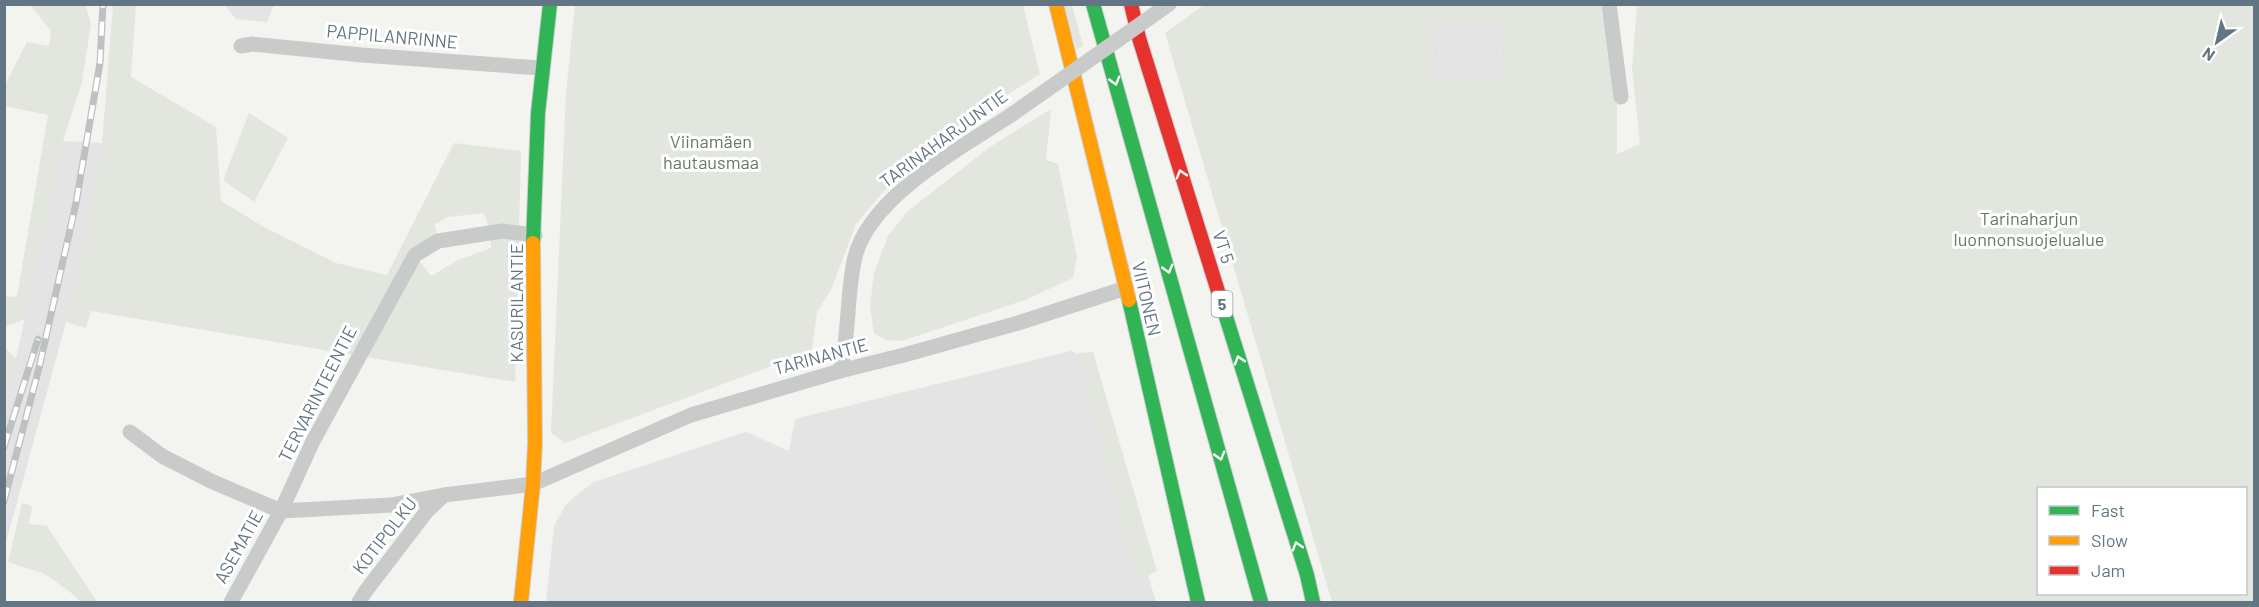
<svg xmlns="http://www.w3.org/2000/svg" width="2259" height="607" font-family="Barlow,sans-serif">
	<style>
		.built { fill: #e3e4e3 }
		.green { fill: #e2e6de; fill-rule: evenodd }
		.lines { fill: none; stroke-linecap: round; stroke-linejoin: round }
		.fast-casing { stroke: #cfd0d0; stroke-width: 16 }
		.slow-casing { stroke: #cfd0d0; stroke-width: 16 }
		.jam-casing { stroke: #cfd0d0; stroke-width: 16 }
		.street { stroke: #c9cbcb; stroke-width: 15 }
		.fast { stroke: #30b455; stroke-width: 14 }
		.slow { stroke: #ff9f0a; stroke-width: 14 }
		.jam { stroke: #e5322d; stroke-width: 14 }
		.rail-casing { stroke: #bec1c1; stroke-width: 7 }
		.rail { stroke: #fff; stroke-width: 4.5; stroke-dasharray: 14; stroke-linecap: butt }
		.street-bridge { stroke: #c9cbcb; stroke-width: 15 }
		.oneway { stroke: #fff }
		.labels { text-anchor: middle; stroke-width: 6; stroke-linejoin: round; paint-order: stroke }
		.shield { fill: #fff; stroke: #909ea8; stroke-width: 1.5 }
		.shield-label { font-size: 16px; font-weight: bold; fill: #617582 }
		.street-label { font-size: 18px; fill: #617582; stroke: #fff }
		.park-label { font-size: 18px; fill: #677960; stroke: #fff }
	</style>
	<rect width="100%" height="100%" fill="#f3f3f0"/>
	<!-- built -->
	<g class="built">
		<polygon points="225,5 274,5 267,22 236,19"/>
		<polygon points="1433,21 1501,23 1500,79 1432,77"/>
		<polygon points="63,141 102,143 81,260 66,322 5,546 5,400 16,359"/>
		<polygon points="1071,351 1082,356 1156,602 546,602 554,526 565,506 573,498 594,482 746,432 789,451 795,419"/>
	</g>
	<!-- green -->
	<g class="green">
		<polygon points="30,5 83,5 86,6 91,24 82,82 63,141 25,319 5,327 5,296 17,297 48,115 5,106 5,85 27,42 49,46 51,31"/>
		<path d="M 113,5 L 136,5 L 131,77 L 216,127 L 221,201 L 262,226 L 336,263 L 387,275 L 454,143 L 521,151 L 515,382 L 91,311 L 86,328 L 66,322 L 81,260 L 102,143 ZM 484,213 L 490,232 L 491,248 L 458,260 L 431,276 L 415,255 L 438,241 L 435,224 L 448,217 Z"/>
		<polygon points="575,5 1023,5 1040,74 1002,98 920,166 883,192 856,224 831,290 817,312 812,349 801,355 565,443 551,433 566,93"/>
		<polygon points="1064,5 1072,5 1083,46 1076,49"/>
		<path d="M 1204,5 L 1609,5 L 1617,102 L 1617,154 L 1640,144 L 1632,69 L 1637,5 L 2254,5 L 2254,602 L 1332,602 L 1165,33 ZM 1433,21 L 1501,23 L 1500,79 L 1432,77 ZM 2038,488 L 2246,488 L 2246,594 L 2038,594 Z"/>
		<polygon points="1051,109 1046,160 1058,164 1077,257 1073,278 1025,300 902,341 885,340 874,333 870,306 872,289 874,273 888,236 908,211 990,147"/>
		<polygon points="249,113 288,138 254,202 223,180"/>
		<polygon points="5,347 16,359 5,400"/>
		<polygon points="1093,352 1157,571 1136,582 1078,353"/>
		<polygon points="22,503 32,506 29,524 47,526 97,602 81,602 70,592 45,574 8,562"/>
	</g>
	<g class="lines">
		<defs>
			<g id="fast">
				<polyline points="1093,4 1261,602"/>
				<polyline points="533,243 538,113 550,4"/>
				<polyline points="1129,300 1198,602"/>
				<polyline points="1221,301 1307,575 1313,602"/>
			</g>
			<g id="slow">
				<polyline points="1056,4 1129,300"/>
				<polyline points="521,602 533,484 535,443 533,243"/>
			</g>
			<polyline id="jam" points="1131,4 1139,38 1221,301"/>
		</defs>
		<!-- fast casing -->
		<use href="#fast" class="fast-casing"/>
		<!-- slow casing -->
		<use href="#slow" class="slow-casing"/>
		<!-- jam casing -->
		<use href="#jam" class="jam-casing"/>
		<!-- street -->
		<g class="street">
			<polyline points="1609,4 1621,97"/>
			<polyline points="241,46 252,44 362,55 540,68"/>
			<path d="M 840,371 C 850,334 846,295 855,257 C 870,196 961,148 1011,115"/>
			<polyline points="130,432 162,456 211,481 281,511 391,505 444,495 533,484 691,415 840,371 904,355 1018,323 1126,288"/>
			<polyline points="231,602 281,511 313,441 415,255 438,241 502,231 535,235"/>
			<polyline points="359,602 365,592 427,511 444,495"/>
		</g>
		<!-- fast -->
		<use href="#fast" class="fast"/>
		<!-- slow -->
		<use href="#slow" class="slow"/>
		<!-- jam -->
		<use href="#jam" class="jam"/>
		<defs>
			<g id="rail">
				<polyline points="4,447 38,339"/>
				<polyline points="4,501 39,368 76,203 100,63 103,4"/>
			</g>
		</defs>
		<!-- rail casing -->
		<use href="#rail" class="rail-casing"/>
		<!-- rail -->
		<use href="#rail" class="rail"/>
		<!-- street-bridge -->
		<polyline class="street-bridge" points="1011,115 1169,4"/>
	</g>
	<!-- one-way arrows -->
	<defs><path id="oneway-chevron" d="M-2-3.5L2.5 0L-2 3.5" fill="none" stroke-width="1.6" stroke-linecap="round" stroke-linejoin="round" transform="scale(1.5)"/></defs>
	<g class="oneway">
		<use href="#oneway-chevron" transform="translate(1115 81) rotate(74)"/>
		<use href="#oneway-chevron" transform="translate(1181 174) rotate(-107)"/>
		<use href="#oneway-chevron" transform="translate(1168 269) rotate(74)"/>
		<use href="#oneway-chevron" transform="translate(1239 360) rotate(-107)"/>
		<use href="#oneway-chevron" transform="translate(1220 456) rotate(74)"/>
		<use href="#oneway-chevron" transform="translate(1297 546) rotate(-107)"/>
	</g>
	<g class="labels">
		<!-- shield labels -->
		<rect class="shield" x="1211.5" y="291" width="21" height="26" rx="4.5"/>
		<g class="shield-label">
			<text x="1222" y="310">5</text>
		</g>
		<!-- street labels -->
		<g class="street-label">
			<text transform="translate(392 37) rotate(5)" y="6">PAPPILANRINNE</text>
			<text transform="translate(944 139) rotate(-36)" y="6">TARINAHARJUNTIE</text>
			<text transform="translate(1223 247) rotate(73)" y="6">VT 5</text>
			<text transform="translate(1146 299) rotate(77)" y="6">VIITONEN</text>
			<text transform="translate(517 303) rotate(-90)" y="6">KASURILANTIE</text>
			<text transform="translate(821 357) rotate(-15)" y="6">TARINANTIE</text>
			<text transform="translate(318 394) rotate(-63)" y="6">TERVARINTEENTIE</text>
			<text transform="translate(385 536) rotate(-52)" y="6">KOTIPOLKU</text>
			<text transform="translate(239 547) rotate(-61)" y="6">ASEMATIE</text>
		</g>
		<!-- park labels -->
		<g class="park-label">
			<text x="711" y="148">Viinamäen<tspan x="711" dy="21">hautausmaa</tspan></text>
			<text x="2029" y="225">Tarinaharjun<tspan x="2029" dy="21">luonnonsuojelualue</tspan></text>
		</g>
	</g>
	<!-- border -->
	<rect width="2259" height="607" fill="none" stroke="#617582" stroke-width="12"/>
	<!-- legend -->
	<rect x="2037" y="487" width="210" height="108" fill="#ffffff" stroke="#c0c8cd" stroke-width="1.5"/>
	<rect x="2049" y="506" width="30" height="9" fill="#30b455" stroke="#c0c8cd" stroke-width="1.5"/>
	<text x="2091" y="517" font-size="18" fill="#617582">Fast</text>
	<rect x="2049" y="536" width="30" height="9" fill="#ff9f0a" stroke="#c0c8cd" stroke-width="1.5"/>
	<text x="2091" y="547" font-size="18" fill="#617582">Slow</text>
	<rect x="2049" y="566" width="30" height="9" fill="#e5322d" stroke="#c0c8cd" stroke-width="1.5"/>
	<text x="2091" y="577" font-size="18" fill="#617582">Jam</text>
	<!-- north arrow -->
	<g transform="translate(2217 42) rotate(214)" stroke="#ffffff" stroke-width="4.5" paint-order="stroke">
	<path d="M0-4.5L10 22L0 15L-10 22Z" fill="#617582"/>
	<text y="-9" font-size="16" font-weight="bold" text-anchor="middle" fill="#617582">N</text>
	</g>
</svg>
